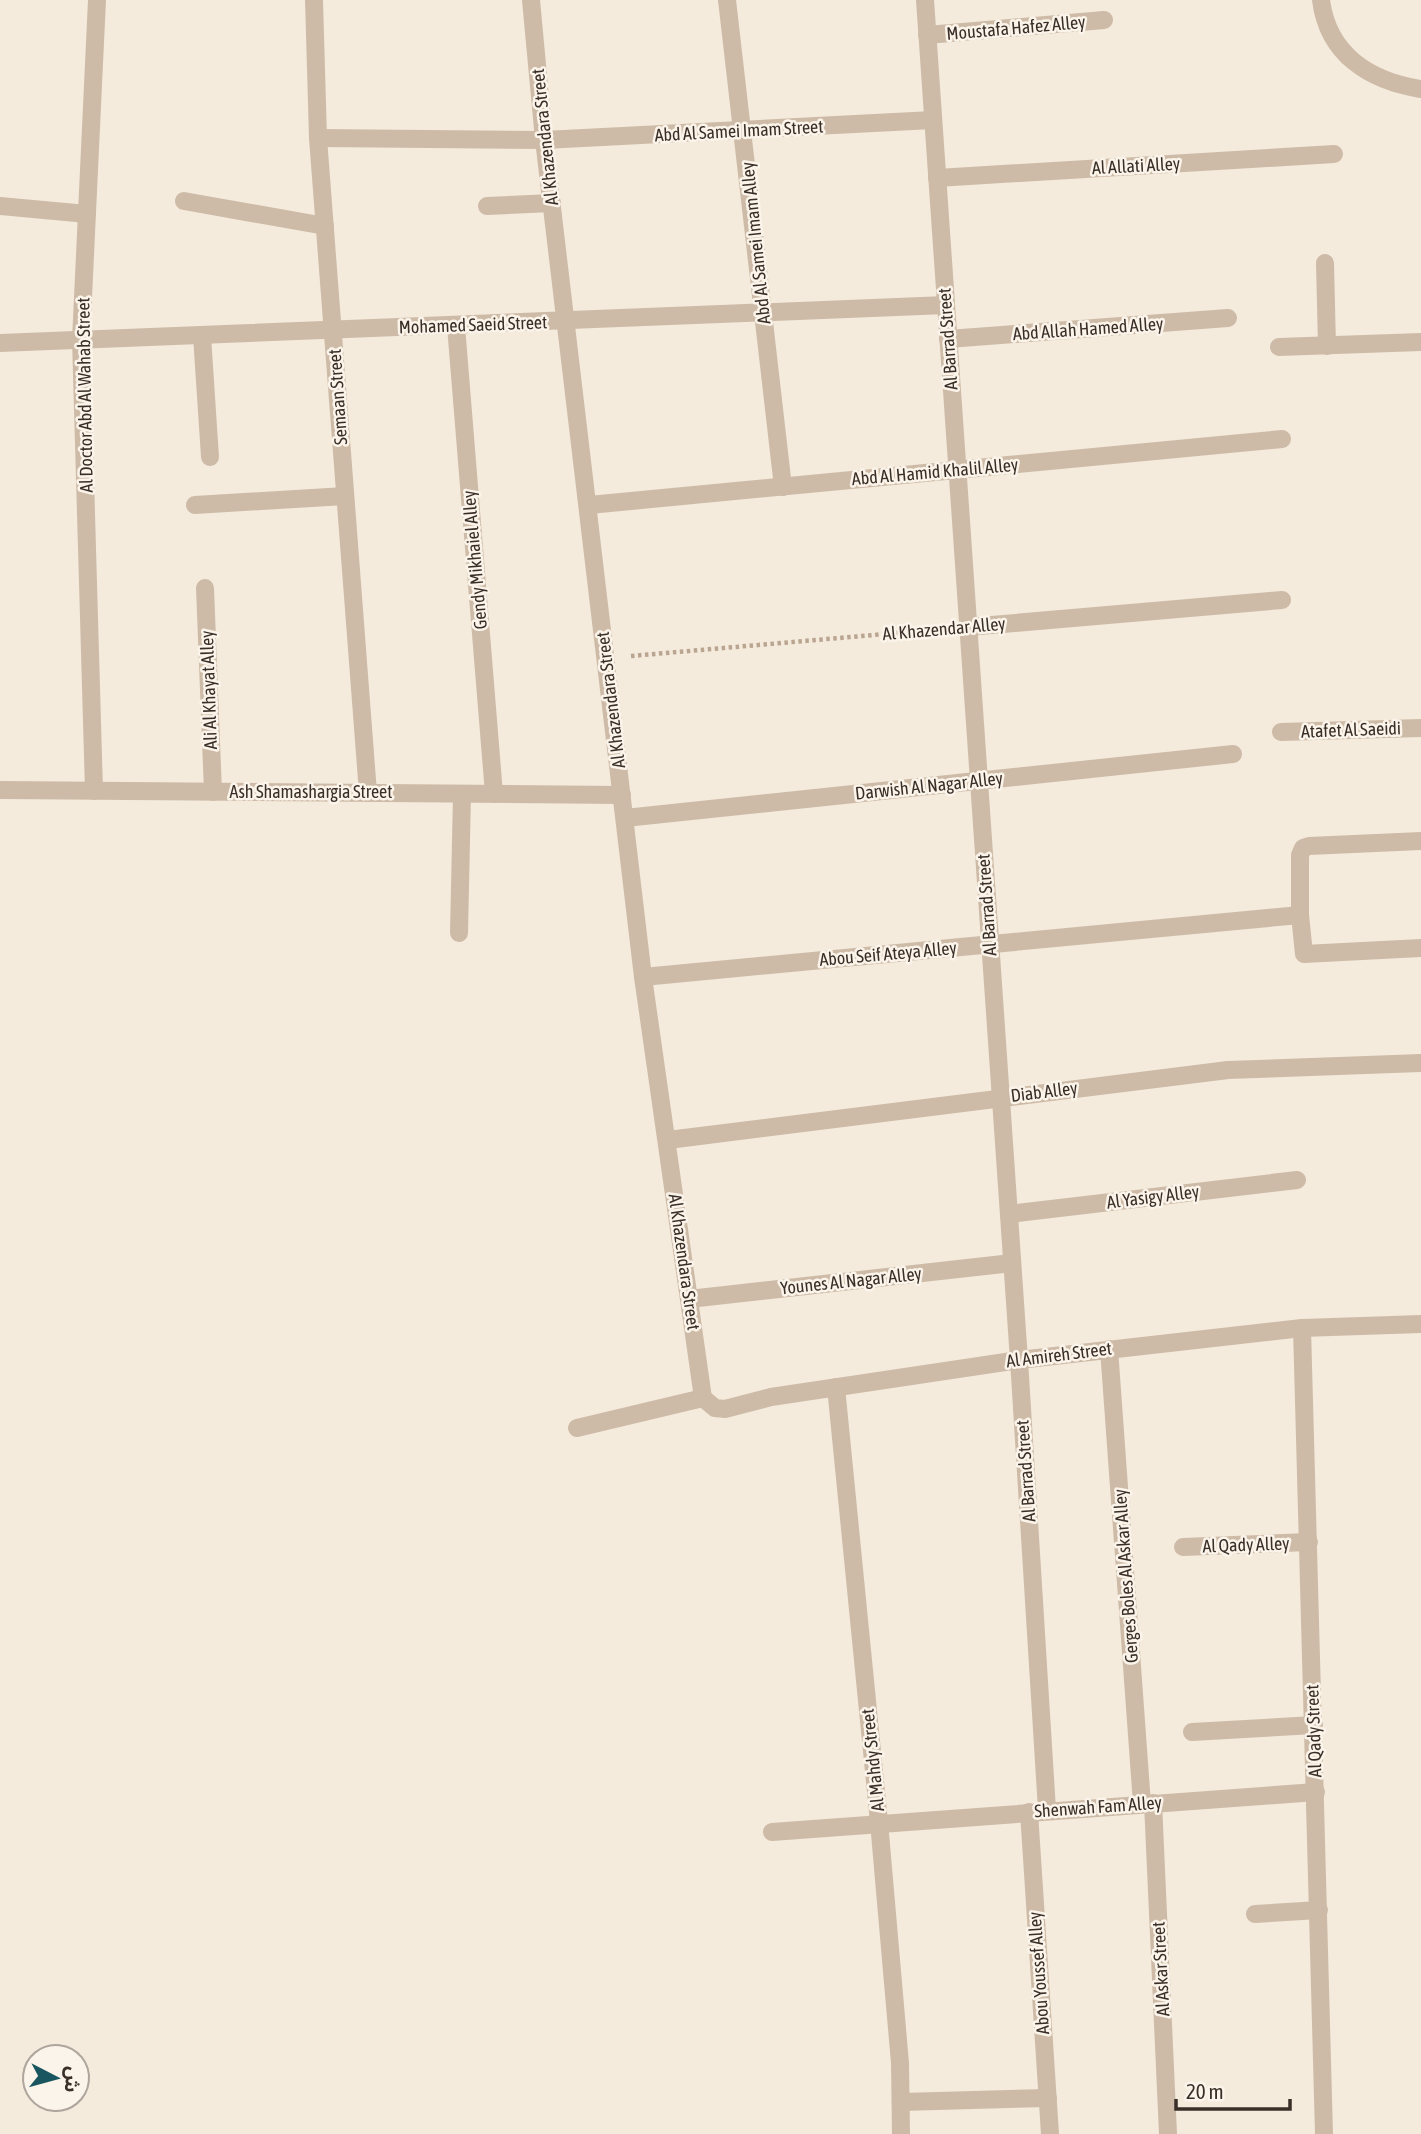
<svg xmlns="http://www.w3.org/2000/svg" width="1421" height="2134" font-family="'Asap Condensed','Noto Sans Arabic',sans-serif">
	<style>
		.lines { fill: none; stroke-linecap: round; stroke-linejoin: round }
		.path { stroke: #baa591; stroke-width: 4.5; stroke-dasharray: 3.5 3.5; stroke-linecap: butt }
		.service { stroke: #cebba7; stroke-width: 18 }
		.minor { stroke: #cebba7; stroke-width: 18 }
		.labels { text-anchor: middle; stroke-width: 5; stroke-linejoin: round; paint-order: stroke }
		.street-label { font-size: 18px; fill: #3a2f28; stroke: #fbf4ea }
	</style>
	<rect width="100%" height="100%" fill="#f4ebdd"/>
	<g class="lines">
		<!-- path -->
		<polyline class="path" points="631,656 943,629"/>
		<!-- service -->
		<g class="service">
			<path d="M 1321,0 C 1328,55 1370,81 1421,89"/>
			<polyline points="459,933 462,794"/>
			<polyline points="577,1428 703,1398"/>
		</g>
		<!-- minor -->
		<g class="minor">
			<polyline points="314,0 318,138 368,793"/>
			<polyline points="531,0 544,140 643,977 703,1398 715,1408 725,1409 771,1397 1019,1360 1302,1328 1421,1324"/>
			<polyline points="727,0 783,487"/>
			<polyline points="925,0 1019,1360 1047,1810"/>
			<polyline points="927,35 1104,20"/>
			<polyline points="318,138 544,140 933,120"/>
			<polyline points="937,178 1334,154"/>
			<polyline points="184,201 325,226"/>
			<polyline points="0,206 87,214"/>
			<polyline points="487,206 552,203"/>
			<polyline points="1325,263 1327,346"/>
			<polyline points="456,326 494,794"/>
			<polyline points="202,336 210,457"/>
			<polyline points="948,339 1228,318"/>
			<polyline points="0,343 946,305"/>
			<polyline points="1279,347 1421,342"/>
			<polyline points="195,505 345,496"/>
			<polyline points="589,505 1282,439"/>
			<polyline points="205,588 213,792"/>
			<polyline points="968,627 1282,600"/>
			<polyline points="1281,732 1421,728"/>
			<polyline points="0,790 622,795"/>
			<polyline points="94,791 81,340 97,0"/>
			<polyline points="625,818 1233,754"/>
			<polyline points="1421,841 1309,846 1303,848 1300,855 1300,915 1304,954 1421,948"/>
			<polyline points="643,977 1300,915"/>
			<polyline points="668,1140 1228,1070 1421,1063"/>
			<polyline points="1009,1214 1297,1180"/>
			<polyline points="689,1299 1012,1263"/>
			<polyline points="1302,1328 1324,2134"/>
			<polyline points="1109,1349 1142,1804"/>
			<polyline points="836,1387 879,1822 900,2063 901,2134"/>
			<polyline points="1183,1547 1309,1542"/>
			<polyline points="1192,1732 1314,1725"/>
			<polyline points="1153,1803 1168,2134"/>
			<polyline points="1029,1812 1050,2134"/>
			<polyline points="772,1832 1316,1792"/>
			<polyline points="1255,1914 1319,1910"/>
			<polyline points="901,2102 1048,2098"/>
		</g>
	</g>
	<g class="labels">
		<!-- street labels -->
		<g class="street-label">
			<text transform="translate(1016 28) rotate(-5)" y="6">Moustafa Hafez Alley</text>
			<text transform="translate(739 131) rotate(-3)" y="6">Abd Al Samei Imam Street</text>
			<text transform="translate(545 137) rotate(-96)" y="6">Al Khazendara Street</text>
			<text transform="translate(1136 166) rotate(-3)" y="6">Al Allati Alley</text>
			<text transform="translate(756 243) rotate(-96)" y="6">Abd Al Samei Imam Alley</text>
			<text transform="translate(473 325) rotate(-2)" y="6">Mohamed Saeid Street</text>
			<text transform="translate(1088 329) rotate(-4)" y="6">Abd Allah Hamed Alley</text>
			<text transform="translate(948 339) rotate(-94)" y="6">Al Barrad Street</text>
			<text transform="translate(85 395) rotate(-91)" y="6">Al Doctor Abd Al Wahab Street</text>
			<text transform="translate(338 397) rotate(-94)" y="6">Semaan Street</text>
			<text transform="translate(935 472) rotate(-5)" y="6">Abd Al Hamid Khalil Alley</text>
			<text transform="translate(475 560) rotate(-95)" y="6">Gendy Mikhaiel Alley</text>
			<text transform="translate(944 629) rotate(-5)" y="6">Al Khazendar Alley</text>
			<text transform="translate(209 690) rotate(-92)" y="6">Ali Al Khayat Alley</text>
			<text transform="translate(611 700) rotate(-97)" y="6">Al Khazendara Street</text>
			<text transform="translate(1351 730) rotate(-2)" y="6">Atafet Al Saeidi</text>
			<text transform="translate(929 786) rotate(-6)" y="6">Darwish Al Nagar Alley</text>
			<text x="311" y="798">Ash Shamashargia Street</text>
			<text transform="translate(987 905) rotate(-94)" y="6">Al Barrad Street</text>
			<text transform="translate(888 954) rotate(-5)" y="6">Abou Seif Ateya Alley</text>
			<text transform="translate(1044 1092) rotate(-7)" y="6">Diab Alley</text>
			<text transform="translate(1153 1197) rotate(-7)" y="6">Al Yasigy Alley</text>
			<text transform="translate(684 1262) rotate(82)" y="6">Al Khazendara Street</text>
			<text transform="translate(851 1281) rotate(-6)" y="6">Younes Al Nagar Alley</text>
			<text transform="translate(1059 1355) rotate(-7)" y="6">Al Amireh Street</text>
			<text transform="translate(1026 1471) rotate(-94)" y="6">Al Barrad Street</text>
			<text transform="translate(1246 1545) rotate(-2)" y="6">Al Qady Alley</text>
			<text transform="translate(1126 1576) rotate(-94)" y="6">Gerges Boles Al Askar Alley</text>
			<text transform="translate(1314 1731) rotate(-92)" y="6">Al Qady Street</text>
			<text transform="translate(873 1760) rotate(-96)" y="6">Al Mahdy Street</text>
			<text transform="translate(1098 1807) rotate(-4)" y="6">Shenwah Fam Alley</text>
			<text transform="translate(1161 1969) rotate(-93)" y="6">Al Askar Street</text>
			<text transform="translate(1039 1973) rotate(-94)" y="6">Abou Youssef Alley</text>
		</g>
	</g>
	<!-- north arrow -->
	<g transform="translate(56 2078) rotate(96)"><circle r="33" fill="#fbf4ea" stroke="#aea59c" stroke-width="2"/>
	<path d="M0-5L12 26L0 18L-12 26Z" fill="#1a565f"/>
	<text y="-10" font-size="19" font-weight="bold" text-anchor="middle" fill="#3a2f28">ش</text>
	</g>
	<!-- scale -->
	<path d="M1176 2099v10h114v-10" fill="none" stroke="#3a2f28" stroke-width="3.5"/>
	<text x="1186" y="2099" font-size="21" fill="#3a2f28" stroke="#fbf4ea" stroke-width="5" paint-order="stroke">20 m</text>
</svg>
